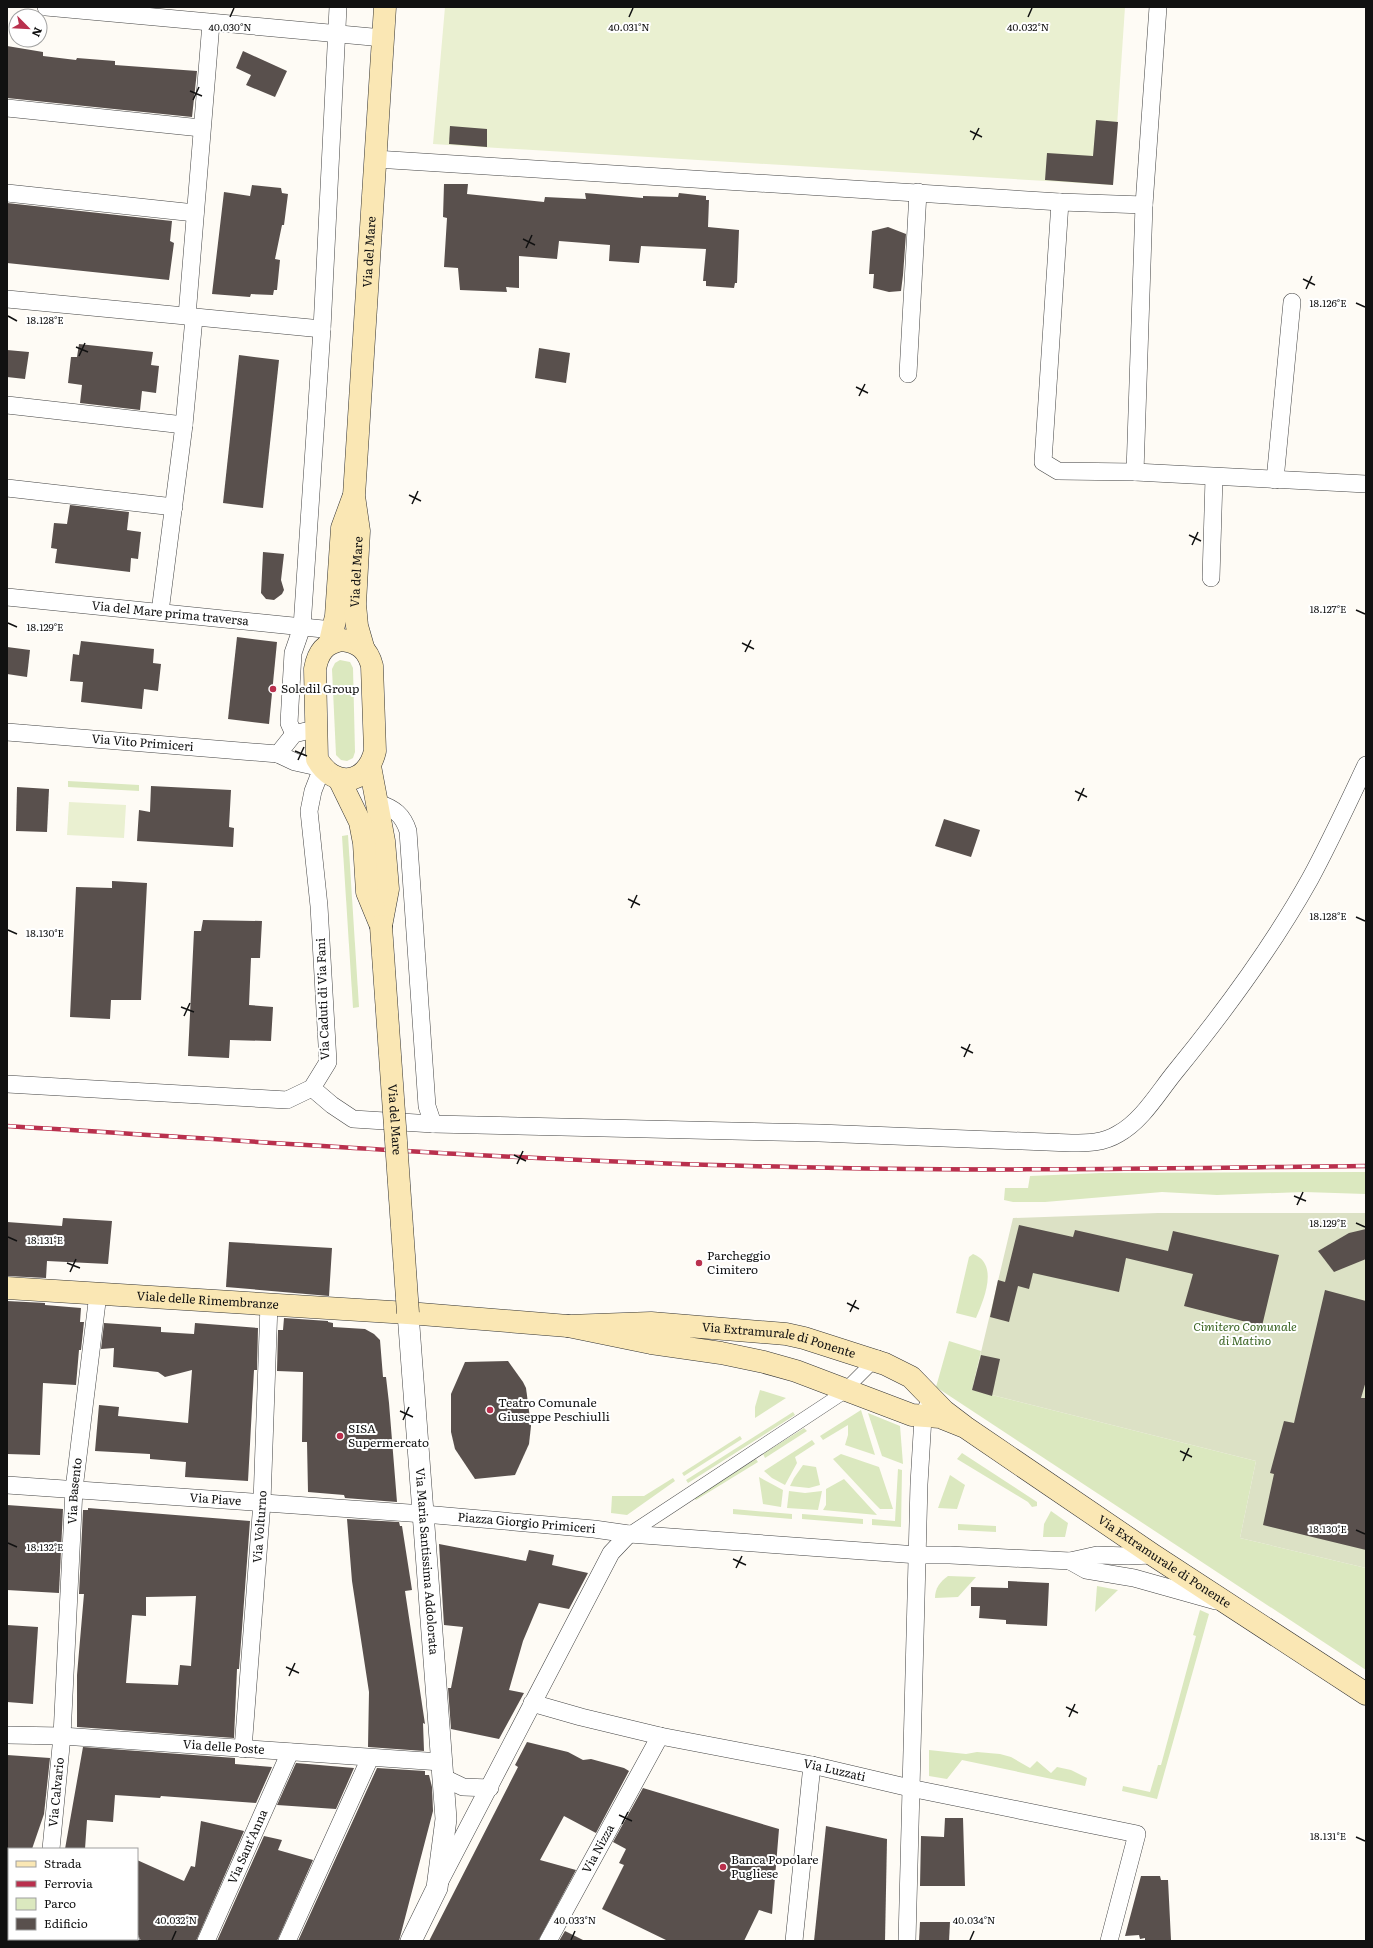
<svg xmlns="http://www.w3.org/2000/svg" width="1373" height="1948" font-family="Literata,serif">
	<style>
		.green { fill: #dbe8bf }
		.cemetery { fill: #dce1c5 }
		.pitch { fill: #eaf0d1 }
		.building { fill: #59504d; fill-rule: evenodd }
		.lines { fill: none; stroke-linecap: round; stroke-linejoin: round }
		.pedestrian-casing { stroke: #444; stroke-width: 14 }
		.minor-casing { stroke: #444; stroke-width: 18 }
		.tertiary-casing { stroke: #444; stroke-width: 22 }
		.secondary-casing { stroke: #333; stroke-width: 23 }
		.pedestrian { stroke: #fff; stroke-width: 13 }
		.minor { stroke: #fff; stroke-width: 17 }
		.tertiary { stroke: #fff; stroke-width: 21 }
		.secondary { stroke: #fae7b4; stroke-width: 22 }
		.rail-casing { stroke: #b9304d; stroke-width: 4.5 }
		.rail { stroke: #fff; stroke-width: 3; stroke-dasharray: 9; stroke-linecap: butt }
		.secondary-bridge-casing { stroke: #333; stroke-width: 23; stroke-linecap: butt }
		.secondary-bridge { stroke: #fae7b4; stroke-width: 22 }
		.ticks { fill: none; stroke: #111; stroke-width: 1.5 }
		.poi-dot { fill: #b9304d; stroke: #fff; stroke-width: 1.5 }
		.labels { text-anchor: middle; stroke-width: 4; stroke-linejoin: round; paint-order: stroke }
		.street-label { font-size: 12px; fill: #111; stroke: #fff }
		.poi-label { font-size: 12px; fill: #111; stroke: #fff; text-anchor: start }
		.park-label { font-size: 12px; font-style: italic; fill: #3c6524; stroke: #fff }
		.ticks-label { font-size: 10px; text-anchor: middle; fill: #111; stroke: #fff; stroke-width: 4; stroke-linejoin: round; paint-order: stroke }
	</style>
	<rect width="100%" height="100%" fill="#fefbf5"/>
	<!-- green -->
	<g class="green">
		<polygon points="340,660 350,662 353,668 355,752 353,758 347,761 341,760 336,755 332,669 335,663"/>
		<polygon points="68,781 139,785 139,791 68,787"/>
		<polygon points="348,835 359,1007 353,1008 342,836"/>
		<polygon points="1366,1172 1366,1194 1304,1192 1217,1195 1162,1192 1045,1202 1013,1202 1004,1200 1005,1188 1028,1188 1030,1176 1101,1173"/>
		<path d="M 973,1254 C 1000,1264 983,1301 976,1318 L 956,1313 L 969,1257 Z"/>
		<polygon points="949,1341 981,1351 972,1390 1256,1461 1240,1538 1366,1568 1366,1670 936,1387"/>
		<polygon points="760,1390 786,1398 755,1418 755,1407"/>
		<polygon points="861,1410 875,1455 845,1445 848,1435 848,1425 823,1440 820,1436"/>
		<polygon points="793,1412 795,1415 688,1483 686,1480"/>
		<polygon points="868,1413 900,1426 903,1464 882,1456"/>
		<polygon points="804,1428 807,1431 765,1458 763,1454"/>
		<polygon points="740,1436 742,1439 684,1476 682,1473"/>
		<polygon points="812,1440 815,1444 795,1457 797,1463 785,1485 772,1478 764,1471"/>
		<polygon points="962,1453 1034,1500 1037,1502 1037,1506 1032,1507 1028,1502 957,1459"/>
		<polygon points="841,1454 879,1467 893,1509 880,1509 875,1504 833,1459"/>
		<polygon points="756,1459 758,1462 696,1500 694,1498"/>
		<polygon points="803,1465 816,1467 820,1485 809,1488 790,1486 794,1478"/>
		<polygon points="898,1469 902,1470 901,1527 872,1525 872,1519 895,1521"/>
		<polygon points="950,1475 965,1485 957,1509 938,1508"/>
		<polygon points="759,1477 783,1490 781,1507 763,1504"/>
		<polygon points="673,1478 675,1481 627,1515 611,1513 612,1496 644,1496"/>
		<polygon points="844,1479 877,1515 823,1510 826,1505 826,1489"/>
		<polygon points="789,1491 805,1493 822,1491 818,1510 787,1508"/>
		<polygon points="733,1509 792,1514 792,1519 733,1514"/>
		<polygon points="1051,1511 1068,1523 1065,1537 1043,1537 1044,1524"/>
		<polygon points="802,1514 863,1519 863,1524 802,1519"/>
		<polygon points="958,1524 996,1526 996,1532 958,1530"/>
		<path d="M 948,1576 L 976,1577 L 958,1597 L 935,1598 C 935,1588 940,1582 948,1576 Z"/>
		<polygon points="1097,1586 1118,1590 1095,1612"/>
		<polygon points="1200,1610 1209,1614 1157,1799 1122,1791 1123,1786 1150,1792 1158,1765 1161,1765 1196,1636 1193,1635"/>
		<polygon points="929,1750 966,1754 977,1752 1000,1754 1011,1757 1030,1768 1037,1761 1051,1773 1057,1767 1071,1770 1087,1778 1085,1786 962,1760 947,1779 929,1776"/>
	</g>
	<!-- cemetery -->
	<polygon class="cemetery" points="1158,1213 1366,1213 1366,1568 1240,1538 1256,1461 972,1390 1013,1218"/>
	<!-- pitch -->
	<g class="pitch">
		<polygon points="445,7 1125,7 1113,185 433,144"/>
		<polygon points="69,802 126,805 124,838 67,835"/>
	</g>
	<!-- building -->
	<g class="building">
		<polygon points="7,46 43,52 43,56 76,60 77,58 115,61 115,65 197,71 192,117 7,98"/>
		<polygon points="243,51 287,71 275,97 246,85 251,75 236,68"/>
		<polygon points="1096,120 1118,122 1113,185 1045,180 1047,153 1093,156"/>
		<polygon points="450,126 487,129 487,147 449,144"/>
		<polygon points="444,184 468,184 467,194 544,202 545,197 586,199 585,193 643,198 643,196 678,197 679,193 706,196 706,200 709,200 708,227 739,230 737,283 735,283 734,288 706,286 706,281 703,281 706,249 641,246 639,263 609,261 610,245 559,241 557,259 519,256 519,288 506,287 507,292 460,290 458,268 444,267 447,218 443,217"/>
		<polygon points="252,185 281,188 282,193 288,194 284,225 282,225 275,259 280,260 277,290 274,290 273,295 251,294 250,297 212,294 224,192 250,196"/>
		<polygon points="7,203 172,221 170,241 174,243 169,280 7,263"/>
		<polygon points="888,227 906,234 903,275 901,291 889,292 873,288 874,274 869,274 872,231"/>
		<polygon points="79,344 153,352 151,365 159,366 156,393 142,391 140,410 80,403 82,385 68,383 71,357 77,357"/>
		<polygon points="539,348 570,353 566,383 535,378"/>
		<polygon points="7,350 29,352 25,379 7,377"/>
		<polygon points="239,355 279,360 263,508 223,503"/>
		<polygon points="70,505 129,512 127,530 141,532 138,559 131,558 130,572 55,563 57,549 51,548 54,523 67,524"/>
		<polygon points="263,552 284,554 281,580 284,590 282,594 274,600 266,599 261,593"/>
		<polygon points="237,637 277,642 269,724 228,719"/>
		<polygon points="81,641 154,649 153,663 161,664 158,691 144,689 142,709 81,702 83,682 70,681 73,654 79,655"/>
		<polygon points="7,647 30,650 27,677 7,674"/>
		<polygon points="151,786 231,790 229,827 234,828 233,847 137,841 139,810 150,812"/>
		<polygon points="17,787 49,789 47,832 16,831"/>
		<polygon points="944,819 980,830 971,857 935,846"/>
		<polygon points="112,881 147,883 141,1000 111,1000 110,1019 70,1017 76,887 112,888"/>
		<polygon points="203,920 262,921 260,958 251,958 249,1005 273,1007 271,1041 230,1040 229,1058 188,1056 194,931 201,931"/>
		<polygon points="63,1218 112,1221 108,1264 47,1261 46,1278 7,1276 7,1222 62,1226"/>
		<polygon points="1019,1225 1073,1237 1075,1230 1168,1251 1173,1231 1279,1255 1262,1326 1184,1306 1193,1274 1126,1258 1119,1292 1033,1273 1029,1289 1018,1286 1009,1322 990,1317 998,1280 1005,1282"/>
		<polygon points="1366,1229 1366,1259 1334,1272 1318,1251 1349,1233"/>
		<polygon points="229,1242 332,1248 329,1296 226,1287"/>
		<polygon points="1325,1290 1366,1301 1366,1381 1361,1398 1366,1398 1366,1550 1263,1525 1274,1474 1270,1473 1284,1421 1294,1423"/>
		<polygon points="7,1301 45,1303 45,1305 81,1308 80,1322 84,1322 81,1350 79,1350 76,1385 43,1383 40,1455 7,1454"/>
		<polygon points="284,1318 328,1321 328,1322 333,1323 333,1327 365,1329 374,1334 380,1340 383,1377 386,1377 389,1403 397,1502 345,1498 344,1495 308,1492 307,1442 302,1442 303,1372 277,1371 278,1330 283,1330"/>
		<polygon points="104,1323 161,1327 161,1332 194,1334 195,1323 258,1328 257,1370 254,1370 248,1481 185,1477 186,1462 150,1459 150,1454 95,1451 99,1405 119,1407 118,1416 188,1423 192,1370 165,1377 158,1372 113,1367 114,1348 101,1349"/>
		<polygon points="981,1355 1000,1359 992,1396 972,1390"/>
		<polygon points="508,1361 523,1382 526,1388 531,1426 529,1444 515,1475 475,1479 455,1449 451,1432 451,1394 465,1362"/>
		<polygon points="7,1505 63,1509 59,1593 7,1590"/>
		<path d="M 88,1508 L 250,1521 L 239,1669 L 237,1669 L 234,1738 L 77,1727 L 77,1675 L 84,1594 L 79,1594 L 83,1510 L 88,1510 ZM 196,1596 L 191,1666 L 180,1665 L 178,1685 L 126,1683 L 132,1615 L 146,1616 L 146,1597 Z"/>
		<polygon points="347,1519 399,1522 400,1526 402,1526 412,1590 405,1591 425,1724 423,1723 424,1751 368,1747 369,1692 352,1581"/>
		<polygon points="439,1544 526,1561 529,1550 554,1555 552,1565 588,1573 569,1609 539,1603 523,1641 509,1690 524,1693 499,1739 451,1729 448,1688 451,1688 463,1627 444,1625"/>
		<polygon points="1008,1581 1049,1583 1047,1626 1006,1624 1006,1620 979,1618 980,1606 971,1606 971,1587 1008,1588"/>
		<polygon points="7,1625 38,1627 33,1704 7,1702"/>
		<polygon points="527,1742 568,1752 583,1760 591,1759 624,1768 629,1771 596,1833 564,1816 540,1860 576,1870 538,1941 429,1941 518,1767 515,1765"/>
		<polygon points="83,1747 235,1758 235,1764 272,1767 256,1803 161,1796 160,1798 115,1795 113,1822 87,1820 85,1849 65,1849"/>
		<polygon points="7,1755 50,1758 44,1814 32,1849 7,1849"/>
		<polygon points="296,1763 354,1768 336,1809 277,1805"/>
		<polygon points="377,1768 425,1771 425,1775 429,1775 432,1787 433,1811 399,1941 298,1941"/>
		<polygon points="643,1788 779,1829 772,1914 759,1910 744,1941 668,1941 602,1909 624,1865 619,1863 626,1849 613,1842"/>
		<polygon points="945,1818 963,1818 965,1886 920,1886 921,1836 944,1837"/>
		<polygon points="201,1821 244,1831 196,1941 141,1941 137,1933 137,1860 184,1881 191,1866 195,1867"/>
		<polygon points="826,1826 887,1839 885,1941 814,1941"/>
		<polygon points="264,1836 282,1840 278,1850 313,1860 277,1941 217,1941"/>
		<polygon points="1141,1876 1160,1876 1161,1880 1168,1880 1171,1940 1145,1941 1145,1938 1140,1939 1139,1935 1125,1936"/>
		<polygon points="920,1922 950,1922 949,1941 919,1941"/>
		<polygon points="565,1931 585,1941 559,1941"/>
	</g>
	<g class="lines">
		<defs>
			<polyline id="pedestrian" points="629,1534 840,1395 878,1357"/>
			<g id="minor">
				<polyline points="46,7 383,38"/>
				<polyline points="7,108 201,128"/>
				<polyline points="375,159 1060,202 1144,205"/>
				<polyline points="7,193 195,213"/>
				<polyline points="1060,202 1043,462 1058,471 1135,472 1366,484"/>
				<polyline points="7,299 322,329"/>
				<polyline points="187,316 211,23"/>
				<polyline points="908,374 918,192"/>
				<polyline points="7,405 184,425"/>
				<polyline points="1135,472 1144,205 1158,7"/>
				<polyline points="1275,480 1292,302"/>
				<polyline points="7,488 174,507"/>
				<polyline points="1211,578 1214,478"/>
				<path id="s1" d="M 7,597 L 333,630"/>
				<polyline points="160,612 184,425 194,318"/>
				<path id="s2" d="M 7,732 L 278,754"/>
				<polyline points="294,734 289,723 293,653 302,627 322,329 338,7"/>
				<path d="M 378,803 C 394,808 403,815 408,831 L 427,1106 L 433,1124"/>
				<polyline points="7,1084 287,1100 312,1088 328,1062 319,906 309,811 313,791 322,768 295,762 278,754 294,734 306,731"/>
				<path d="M 312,1088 L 332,1105 L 353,1119 L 433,1124 L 819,1133 L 1071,1143 C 1088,1143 1103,1143 1118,1134 C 1142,1121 1158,1093 1175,1072 C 1224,1012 1272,947 1310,879 C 1330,842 1348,803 1366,765"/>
				<path id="s3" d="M 7,1485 L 424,1514 L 594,1529 L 629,1534 L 918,1555 L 950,1555 L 1070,1561 L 1097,1555 L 1128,1556 L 1153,1555"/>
				<polyline points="1070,1561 1086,1570 1134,1578 1216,1601"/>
				<path id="s4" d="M 532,1703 L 581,1717 L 660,1736 L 812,1765 L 910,1788 L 1137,1834 L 1109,1941"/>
				<path id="s5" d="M 7,1735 L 62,1736 L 441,1762"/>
				<path id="s6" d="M 243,1749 L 262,1502 L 269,1304"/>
				<polyline points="442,1777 463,1787 490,1788"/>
				<path id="s7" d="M 51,1849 L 62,1736 L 74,1489 L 98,1294"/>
				<polyline points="440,1881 611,1553 629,1534"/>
				<polyline points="7,1886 9,1887"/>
				<polyline points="126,1939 131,1941"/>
				<polyline points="34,1941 35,1939"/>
				<path id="s8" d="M 206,1941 L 290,1752"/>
				<polyline points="287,1941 370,1758"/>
				<path id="s9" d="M 548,1941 L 660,1736"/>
				<polyline points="794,1941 812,1765"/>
				<polyline points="907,1941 919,1484 923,1417 928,1405"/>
			</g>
			<g id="tertiary">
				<path id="s10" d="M 408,1313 L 446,1819 L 437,1888 L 411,1941"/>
			</g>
			<g id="secondary">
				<path d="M 342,640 C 359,642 368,650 372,666 L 375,751 C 367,785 334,789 317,759 L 315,669 C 318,652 325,643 342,640 Z"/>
				<polyline points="330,642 336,616 342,528 353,498"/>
				<path id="s11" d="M 363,647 L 357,626 L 355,604 L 359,531 L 354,496 L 385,7"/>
				<polyline points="370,766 384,841 388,889 381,926"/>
				<polyline points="339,779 360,822 364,843 367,892 381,926"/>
				<path id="s12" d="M 7,1288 L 408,1313 L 568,1326"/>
				<path id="s13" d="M 965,1427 L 940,1417 L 912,1415 L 796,1371 L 764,1362 L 721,1353 L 651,1343 L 568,1326 L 651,1323 L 786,1334 L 804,1338 L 885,1364 L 911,1377 L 944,1411 L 965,1427 L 1153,1555 L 1366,1694"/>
			</g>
		</defs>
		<!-- pedestrian casing -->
		<use href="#pedestrian" class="pedestrian-casing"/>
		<!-- minor casing -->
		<use href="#minor" class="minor-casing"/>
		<!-- tertiary casing -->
		<use href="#tertiary" class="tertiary-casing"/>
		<!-- secondary casing -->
		<use href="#secondary" class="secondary-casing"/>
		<!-- pedestrian -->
		<use href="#pedestrian" class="pedestrian"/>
		<!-- minor -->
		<use href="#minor" class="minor"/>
		<!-- tertiary -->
		<use href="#tertiary" class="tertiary"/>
		<!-- secondary -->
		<use href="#secondary" class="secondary"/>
		<defs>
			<path id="rail" d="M 7,1126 C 268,1142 530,1162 792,1167 C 983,1172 1175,1168 1366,1166"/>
		</defs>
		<!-- rail casing -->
		<use href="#rail" class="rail-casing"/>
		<!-- rail -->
		<use href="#rail" class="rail"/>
		<defs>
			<g id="secondary-bridge">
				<path id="s14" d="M 381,926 L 408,1313"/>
			</g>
		</defs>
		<!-- secondary-bridge casing -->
		<use href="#secondary-bridge" class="secondary-bridge-casing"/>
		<!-- secondary-bridge -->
		<use href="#secondary-bridge" class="secondary-bridge"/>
	</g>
	<!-- ticks -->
	<path class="ticks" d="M 230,17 L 234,8M 629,17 L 633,8M 1028,17 L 1032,8M 190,91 L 202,96M 193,100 L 199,87M 970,131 L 982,137M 973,140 L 979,128M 523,239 L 535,245M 526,248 L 532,235M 1303,279 L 1315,285M 1306,289 L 1312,276M 1356,303 L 1365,307M 8,316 L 17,321M 76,347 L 88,352M 79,356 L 85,343M 856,387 L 868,393M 859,396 L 865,384M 409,495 L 421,501M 412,504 L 418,491M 1189,535 L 1201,541M 1192,545 L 1198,532M 1356,610 L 1365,614M 8,623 L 17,627M 742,643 L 754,649M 745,652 L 751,640M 295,751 L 307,756M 298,760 L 304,747M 1075,791 L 1087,797M 1078,801 L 1084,788M 628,899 L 640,905M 631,908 L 637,895M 1356,917 L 1365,921M 8,930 L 17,934M 181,1007 L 194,1012M 184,1016 L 190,1003M 961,1047 L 973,1053M 964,1057 L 970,1044M 514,1155 L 526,1161M 517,1164 L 523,1151M 1294,1196 L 1306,1201M 1297,1205 L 1303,1192M 1356,1223 L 1365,1227M 8,1237 L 17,1241M 67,1263 L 80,1268M 70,1272 L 76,1259M 847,1303 L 859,1309M 850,1312 L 856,1300M 400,1411 L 413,1417M 403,1420 L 409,1407M 1180,1451 L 1192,1457M 1183,1461 L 1189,1448M 1356,1530 L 1365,1534M 8,1543 L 17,1547M 733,1559 L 746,1565M 736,1568 L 742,1556M 286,1667 L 299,1673M 289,1676 L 295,1663M 1066,1707 L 1078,1713M 1069,1717 L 1075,1704M 619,1815 L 632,1821M 622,1824 L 628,1812M 1356,1837 L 1365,1841M 172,1940 L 176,1931M 571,1940 L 575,1931M 970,1940 L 974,1931"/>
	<!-- markers -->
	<g class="poi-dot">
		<circle cx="273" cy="689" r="4"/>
		<circle cx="699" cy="1263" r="4"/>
		<circle cx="490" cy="1410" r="4"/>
		<circle cx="340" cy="1436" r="4"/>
		<circle cx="723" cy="1867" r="4"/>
	</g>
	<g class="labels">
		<!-- street labels -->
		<g class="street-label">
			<text dy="4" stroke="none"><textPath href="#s11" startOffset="397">Via del Mare</textPath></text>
			<text dy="4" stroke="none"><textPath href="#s11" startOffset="76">Via del Mare</textPath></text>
			<text dy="4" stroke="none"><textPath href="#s1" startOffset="164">Via del Mare prima traversa</textPath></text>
			<text dy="4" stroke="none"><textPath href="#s2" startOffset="136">Via Vito Primiceri</textPath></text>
			<text transform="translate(323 999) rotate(-92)" y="4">Via Caduti di Via Fani</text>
			<text dy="4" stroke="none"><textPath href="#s14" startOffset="194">Via del Mare</textPath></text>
			<text dy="4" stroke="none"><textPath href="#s12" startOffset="201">Viale delle Rimembranze</textPath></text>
			<text dy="4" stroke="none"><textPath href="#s13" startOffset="624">Via Extramurale di Ponente</textPath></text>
			<text dy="4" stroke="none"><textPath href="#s7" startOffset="359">Via Basento</textPath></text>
			<text dy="4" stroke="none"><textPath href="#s3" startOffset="209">Via Piave</textPath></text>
			<text dy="4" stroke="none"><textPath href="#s3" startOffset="521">Piazza Giorgio Primiceri</textPath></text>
			<text dy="4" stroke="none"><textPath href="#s6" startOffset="223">Via Volturno</textPath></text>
			<text dy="4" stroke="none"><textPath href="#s10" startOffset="249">Via Maria Santissima Addolorata</textPath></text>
			<text dy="4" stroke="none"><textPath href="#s13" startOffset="1077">Via Extramurale di Ponente</textPath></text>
			<text dy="4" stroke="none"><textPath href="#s5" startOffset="217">Via delle Poste</textPath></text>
			<text dy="4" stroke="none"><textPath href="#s4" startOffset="310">Via Luzzati</textPath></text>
			<text dy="4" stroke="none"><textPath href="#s7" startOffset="57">Via Calvario</textPath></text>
			<text dy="4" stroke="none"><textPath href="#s8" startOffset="103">Via Sant'Anna</textPath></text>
			<text dy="4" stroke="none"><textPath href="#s9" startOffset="105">Via Nizza</textPath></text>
		</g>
		<!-- poi labels -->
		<g class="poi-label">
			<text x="281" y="693">Soledil Group</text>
			<text x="707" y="1260">Parcheggio<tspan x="707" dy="14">Cimitero</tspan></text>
			<text x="498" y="1407">Teatro Comunale<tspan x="498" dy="14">Giuseppe Peschiulli</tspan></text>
			<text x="348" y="1433">SISA<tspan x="348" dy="14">Supermercato</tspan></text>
			<text x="731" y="1864">Banca Popolare<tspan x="731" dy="14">Pugliese</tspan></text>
		</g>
		<!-- park labels -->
		<g class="park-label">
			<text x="1245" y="1331">Cimitero Comunale<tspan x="1245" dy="14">di Matino</tspan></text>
		</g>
	</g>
	<g class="ticks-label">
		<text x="629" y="31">40.031°N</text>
		<text x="230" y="31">40.030°N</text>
		<text x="1028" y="31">40.032°N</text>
		<text x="1328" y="307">18.126°E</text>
		<text x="45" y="324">18.128°E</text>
		<text x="1328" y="613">18.127°E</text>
		<text x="45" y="631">18.129°E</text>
		<text x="1328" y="920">18.128°E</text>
		<text x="45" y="937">18.130°E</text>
		<text x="1328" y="1227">18.129°E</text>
		<text x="45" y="1244">18.131°E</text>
		<text x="1328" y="1533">18.130°E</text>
		<text x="45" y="1551">18.132°E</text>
		<text x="1328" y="1840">18.131°E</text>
		<text x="176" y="1924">40.032°N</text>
		<text x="575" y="1924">40.033°N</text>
		<text x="974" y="1924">40.034°N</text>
	</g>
	<!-- border -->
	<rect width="1373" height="1948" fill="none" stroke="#111111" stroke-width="16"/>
	<!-- legend -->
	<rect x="8" y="1848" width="130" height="92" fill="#ffffff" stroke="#a0a0a0"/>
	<rect x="16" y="1861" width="20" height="6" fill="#fae7b4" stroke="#a0a0a0"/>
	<text x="44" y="1868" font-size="12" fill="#111111">Strada</text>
	<rect x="16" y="1881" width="20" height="6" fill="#b9304d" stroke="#a0a0a0"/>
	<text x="44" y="1888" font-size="12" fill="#111111">Ferrovia</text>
	<rect x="16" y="1898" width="20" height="12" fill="#dbe8bf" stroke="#a0a0a0"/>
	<text x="44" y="1908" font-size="12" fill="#111111">Parco</text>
	<rect x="16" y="1918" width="20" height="12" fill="#59504d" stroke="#a0a0a0"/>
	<text x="44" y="1928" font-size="12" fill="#111111">Edificio</text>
	<!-- north arrow -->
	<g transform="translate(28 28) rotate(114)"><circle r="19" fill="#ffffff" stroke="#a0a0a0"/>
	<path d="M0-3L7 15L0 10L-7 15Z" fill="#b9304d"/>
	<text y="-6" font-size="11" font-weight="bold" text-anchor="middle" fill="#111111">N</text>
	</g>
</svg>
